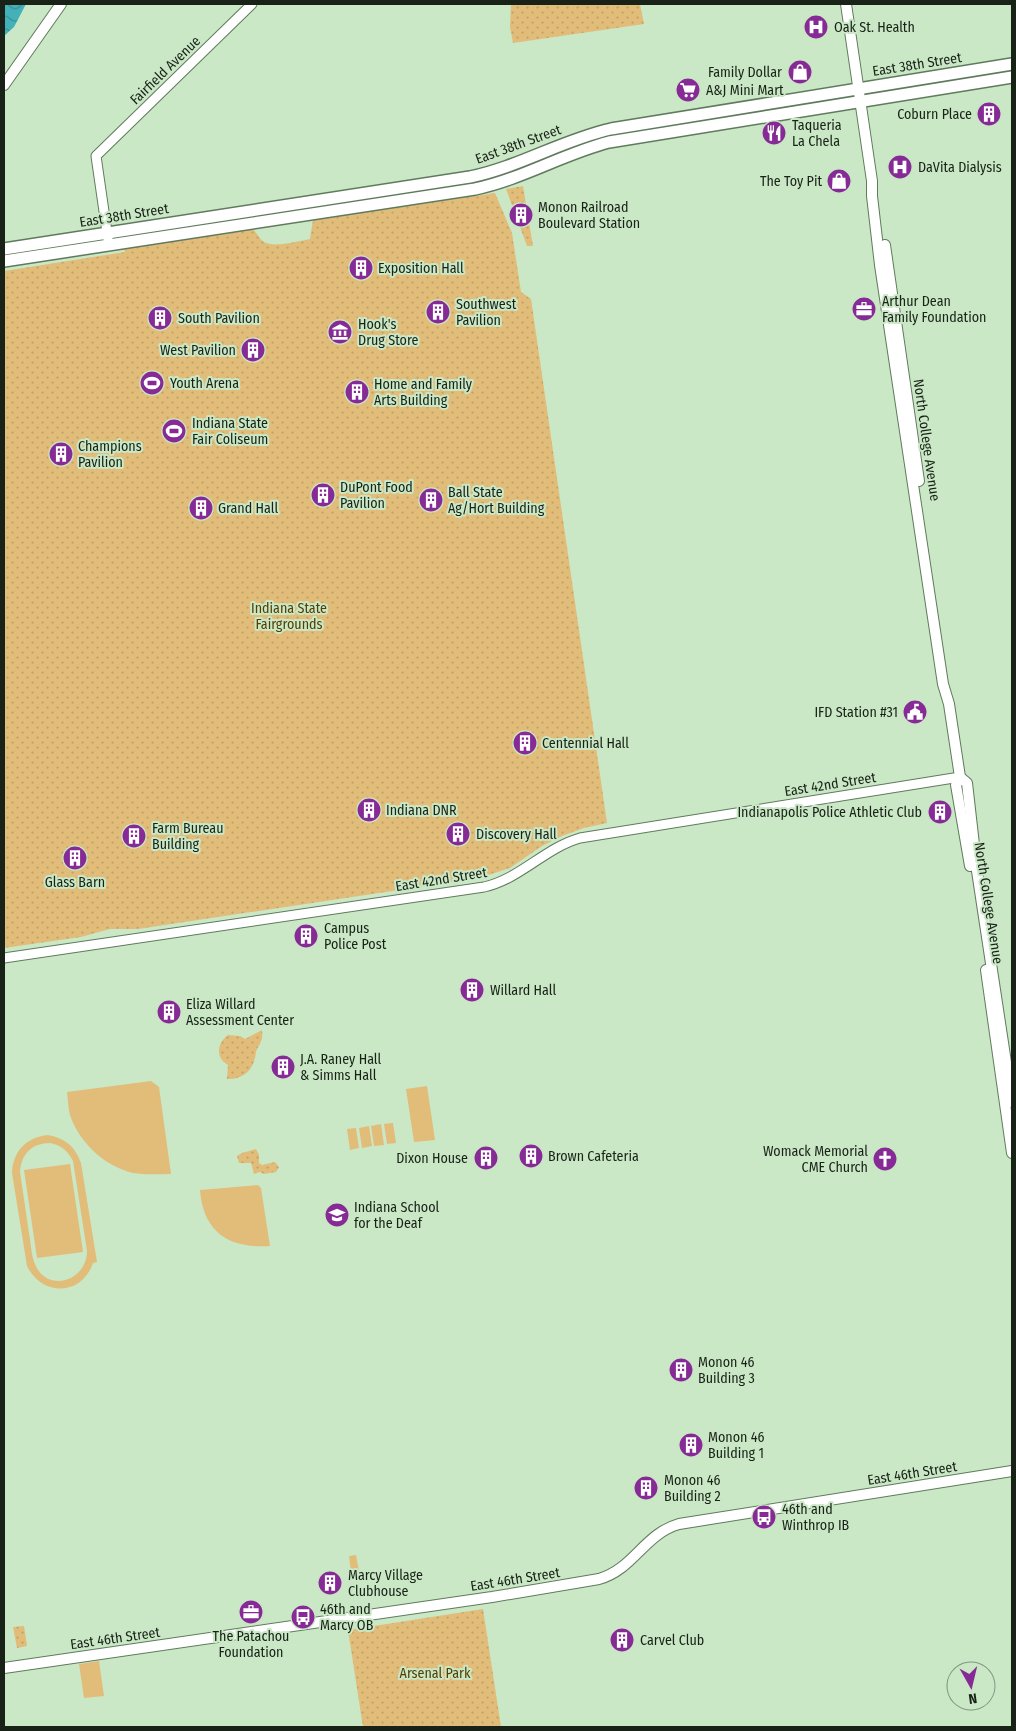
<svg xmlns="http://www.w3.org/2000/svg" width="1016" height="1731" font-family="'Fira Sans Condensed',sans-serif">
	<style>
		.grass { fill: #e2bd7a; fill-rule: evenodd }
		.park { fill: url(#park-dots) }
		.water { fill: url(#water-waves) }
		.lines { fill: none; stroke-linecap: round; stroke-linejoin: round }
		.tertiary-casing { stroke: #607a5d; stroke-width: 11 }
		.secondary-casing { stroke: #607a5d; stroke-width: 12 }
		.primary-casing { stroke: #607a5d; stroke-width: 14 }
		.tertiary { stroke: #fff; stroke-width: 9 }
		.secondary { stroke: #fff; stroke-width: 10 }
		.primary { stroke: #fff; stroke-width: 11 }
		.labels { text-anchor: middle; stroke-width: 4; stroke-linejoin: round; paint-order: stroke }
		.poi-label { font-size: 14px; fill: #182217; stroke: #cae7c6; text-anchor: start }
		.street-label { font-size: 14px; fill: #182217; stroke: #cae7c6 }
		.park-label { font-size: 14px; fill: #563d02; stroke: #cae7c6 }
	</style>
	<defs>
		<pattern id="park-dots" width="8" height="8" patternUnits="userSpaceOnUse" patternTransform="scale(1.25)"><rect width="8" height="8" fill="#e2bd7a"/><path d="M2 2h.1M6 6h.1" fill="none" stroke="#c1a269" stroke-width="1.8" stroke-linecap="round"/></pattern>
		<pattern id="water-waves" width="16" height="10" patternUnits="userSpaceOnUse" patternTransform="scale(1.25)"><rect width="16" height="10" fill="#44b1b9"/><path d="M0 5q4-4 8 0t8 0" fill="none" stroke="#389095"/></pattern>
	</defs>
	<rect width="100%" height="100%" fill="#cae7c6"/>
	<!-- grass -->
	<g class="grass">
		<path d="M 151,1081 L 159,1087 L 171,1174 C 159,1174 145,1175 133,1173 C 104,1166 79,1142 70,1115 C 68,1108 68,1099 67,1092 Z"/>
		<polygon points="427,1086 435,1140 414,1142 406,1089"/>
		<polygon points="393,1123 396,1143 387,1144 384,1124"/>
		<polygon points="381,1124 384,1145 374,1146 371,1126"/>
		<polygon points="369,1126 372,1146 362,1148 359,1128"/>
		<polygon points="356,1128 359,1148 350,1150 347,1129"/>
		<path d="M 47,1135 C 65,1138 75,1146 81,1163 L 97,1262 L 93,1263 C 82,1296 42,1297 27,1266 L 12,1173 C 13,1152 25,1138 47,1135 ZM 50,1143 C 61,1145 68,1151 73,1161 L 87,1251 C 87,1281 47,1294 35,1264 C 31,1255 31,1243 29,1233 C 26,1213 23,1192 20,1172 C 21,1154 32,1143 50,1143 Z"/>
		<polygon points="70,1164 83,1252 37,1258 24,1170"/>
		<path d="M 258,1185 L 261,1188 L 270,1246 C 229,1249 203,1232 200,1190 Z"/>
		<polygon points="356,1555 359,1571 351,1572 349,1556"/>
		<polygon points="99,1661 104,1696 84,1698 79,1664"/>
	</g>
	<!-- park -->
	<g class="park">
		<polygon points="511,4 640,4 644,24 513,43 510,27"/>
		<polygon points="523,186 533,246 527,246 506,189"/>
		<path d="M 495,193 L 512,233 L 521,292 L 531,299 L 607,823 L 584,828 L 562,836 L 542,846 L 510,868 L 479,878 L 138,929 L 110,929 L 81,937 L 4,948 L 4,271 L 125,252 L 124,249 L 253,229 C 257,234 260,239 264,242 C 274,248 299,241 310,239 L 313,220 Z"/>
		<path d="M 262,1030 C 263,1039 261,1042 257,1049 C 255,1053 256,1057 254,1061 C 251,1073 239,1080 227,1079 L 228,1065 C 215,1058 217,1043 228,1035 L 240,1036 L 245,1039 Z"/>
		<polygon points="256,1149 259,1155 259,1163 262,1165 275,1162 279,1167 276,1172 264,1174 260,1172 254,1174 251,1163 239,1163 237,1156 242,1153"/>
		<polygon points="483,1609 501,1727 363,1727 348,1630"/>
		<polygon points="24,1626 27,1646 17,1648 13,1627"/>
	</g>
	<!-- water -->
	<polygon class="water" points="4,4 26,4 14,27 4,36"/>
	<g class="lines">
		<defs>
			<g id="tertiary">
				<polyline points="108,239 96,156 252,4"/>
				<path d="M 4,958 L 484,887 C 520,879 545,848 580,838 L 960,777"/>
			</g>
			<g id="secondary">
				<polyline points="846,4 872,181 872,196 880,265 943,684 949,704 960,777 967,783 977,871 1012,1102"/>
				<polyline points="4,85 61,4"/>
				<polyline points="885,245 919,481"/>
				<polyline points="960,777 956,785 970,866"/>
				<polyline points="986,970 1012,1153"/>
				<path d="M 4,1668 L 492,1597 L 599,1579 C 634,1569 644,1534 679,1524 L 1012,1471"/>
			</g>
			<g id="primary">
				<path d="M 4,249 L 470,177 C 519,167 562,140 611,129 L 1012,64"/>
				<path d="M 4,261 L 475,189 C 522,179 563,154 609,142 L 1012,77"/>
			</g>
		</defs>
		<!-- tertiary casing -->
		<use href="#tertiary" class="tertiary-casing"/>
		<!-- secondary casing -->
		<use href="#secondary" class="secondary-casing"/>
		<!-- primary casing -->
		<use href="#primary" class="primary-casing"/>
		<!-- tertiary -->
		<use href="#tertiary" class="tertiary"/>
		<!-- secondary -->
		<use href="#secondary" class="secondary"/>
		<!-- primary -->
		<use href="#primary" class="primary"/>
	</g>
	<!-- icons -->
	<defs>
		<symbol id="hospital-disc" viewBox="-11 -11 22 22"><circle r="9.5" fill="#862a95" stroke="#cae7c6"/><path d="M-5-5h3v3.5h4V-5h3V5h-3V1.5h-4V5h-3Z" fill="#fff"/></symbol>
		<symbol id="shop-disc" viewBox="-11 -11 22 22"><circle r="9.5" fill="#862a95" stroke="#cae7c6"/><path d="M-5-2.5h2.3a2.7 3.5 0 0 1 5.4 0H5L5.5 6h-11ZM-1.5-2.5h3a1.5 2.3 0 0 0-3 0Z" fill="#fff"/></symbol>
		<symbol id="supermarket-disc" viewBox="-11 -11 22 22"><circle r="9.5" fill="#862a95" stroke="#cae7c6"/><path d="M-6-5.5h2.5l.6 2H6L4.5 2H-2.5L-4.4-4H-6ZM-1.5 3.2a1.3 1.3 0 1 0 .1 0ZM3 3.2a1.3 1.3 0 1 0 .1 0Z" fill="#fff"/></symbol>
		<symbol id="building-disc" viewBox="-11 -11 22 22"><circle r="9.5" fill="#862a95" stroke="#cae7c6"/><path d="M-4-6H4V6H1V3H-1V6H-4ZM-2.5-4.3h1.7v1.8h-1.7ZM.8-4.3h1.7v1.8H.8ZM-2.5-1h1.7V.8h-1.7ZM.8-1h1.7V.8H.8Z" fill="#fff"/></symbol>
		<symbol id="restaurant-disc" viewBox="-11 -11 22 22"><circle r="9.5" fill="#862a95" stroke="#cae7c6"/><path d="M-5-6h1v4h1v-4h1v4h1v-4h1v5L-1.5 .5V6h-2V.5L-5-1ZM5-6V6H3V1.5H1.5Q1.5-4 5-6Z" fill="#fff"/></symbol>
		<symbol id="office-disc" viewBox="-11 -11 22 22"><circle r="9.5" fill="#862a95" stroke="#cae7c6"/><path d="M-6-3h4V-5.5h4V-3h4V5H-6ZM-1-4.5V-3h2v-1.5ZM-6 0V1H6V0Z" fill="#fff"/></symbol>
		<symbol id="museum-disc" viewBox="-11 -11 22 22"><circle r="9.5" fill="#862a95" stroke="#cae7c6"/><path d="M0-6L6-3V-2H-6V-3ZM-5-1h2V3h-2ZM-1-1h2V3h-2ZM3-1h2V3H3ZM-6 4H6V6H-6Z" fill="#fff"/></symbol>
		<symbol id="stadium-disc" viewBox="-11 -11 22 22"><circle r="9.5" fill="#862a95" stroke="#cae7c6"/><path d="M0-5a6.5 5 0 1 0 0 10a6.5 5 0 1 0 0-10ZM-3.5-1.8h7v3.6h-7Z" fill="#fff"/></symbol>
		<symbol id="civic-disc" viewBox="-11 -11 22 22"><circle r="9.5" fill="#862a95" stroke="#cae7c6"/><path d="M-.6-6.5H3V-4.5H.6V-3L4-1V1h2V6H-6V1h2V-1L-.6-3ZM-1.2 2.5V6h2.4V2.5Z" fill="#fff"/></symbol>
		<symbol id="church-disc" viewBox="-11 -11 22 22"><circle r="9.5" fill="#862a95" stroke="#cae7c6"/><path d="M-1.2-6h2.4v3.5h3.3v2.4h-3.3V6h-2.4V-.1h-3.3v-2.4h3.3Z" fill="#fff"/></symbol>
		<symbol id="school-disc" viewBox="-11 -11 22 22"><circle r="9.5" fill="#862a95" stroke="#cae7c6"/><path d="M0-5L7-2L0 1L-7-2ZM-4 1L0 2.5L4 1V4Q0 6-4 4Z" fill="#fff"/></symbol>
		<symbol id="bus-disc" viewBox="-11 -11 22 22"><circle r="9.5" fill="#862a95" stroke="#cae7c6"/><path d="M-5-6H5V4H4V6H2V4H-2V6H-4V4H-5ZM-3.5-4V0h7V-4ZM-3.5 1.2v1.5H-2V1.2ZM2 1.2v1.5H3.5V1.2Z" fill="#fff"/></symbol>
	</defs>
	<g fill-rule="evenodd">
		<use href="#hospital-disc" x="802" y="13" width="28" height="28"/>
		<use href="#shop-disc" x="786" y="58" width="28" height="28"/>
		<use href="#supermarket-disc" x="674" y="76" width="28" height="28"/>
		<use href="#building-disc" x="975" y="100" width="28" height="28"/>
		<use href="#restaurant-disc" x="760" y="119" width="28" height="28"/>
		<use href="#hospital-disc" x="886" y="153" width="28" height="28"/>
		<use href="#shop-disc" x="825" y="167" width="28" height="28"/>
		<use href="#building-disc" x="507" y="201" width="28" height="28"/>
		<use href="#building-disc" x="347" y="254" width="28" height="28"/>
		<use href="#office-disc" x="850" y="295" width="28" height="28"/>
		<use href="#building-disc" x="424" y="298" width="28" height="28"/>
		<use href="#building-disc" x="146" y="304" width="28" height="28"/>
		<use href="#museum-disc" x="326" y="318" width="28" height="28"/>
		<use href="#building-disc" x="239" y="336" width="28" height="28"/>
		<use href="#stadium-disc" x="138" y="369" width="28" height="28"/>
		<use href="#building-disc" x="343" y="378" width="28" height="28"/>
		<use href="#stadium-disc" x="160" y="417" width="28" height="28"/>
		<use href="#building-disc" x="47" y="440" width="28" height="28"/>
		<use href="#building-disc" x="309" y="481" width="28" height="28"/>
		<use href="#building-disc" x="417" y="486" width="28" height="28"/>
		<use href="#building-disc" x="187" y="494" width="28" height="28"/>
		<use href="#civic-disc" x="901" y="698" width="28" height="28"/>
		<use href="#building-disc" x="511" y="729" width="28" height="28"/>
		<use href="#building-disc" x="355" y="796" width="28" height="28"/>
		<use href="#building-disc" x="926" y="798" width="28" height="28"/>
		<use href="#building-disc" x="444" y="820" width="28" height="28"/>
		<use href="#building-disc" x="120" y="822" width="28" height="28"/>
		<use href="#building-disc" x="61" y="844" width="28" height="28"/>
		<use href="#building-disc" x="292" y="922" width="28" height="28"/>
		<use href="#building-disc" x="458" y="976" width="28" height="28"/>
		<use href="#building-disc" x="155" y="998" width="28" height="28"/>
		<use href="#building-disc" x="269" y="1053" width="28" height="28"/>
		<use href="#building-disc" x="517" y="1142" width="28" height="28"/>
		<use href="#building-disc" x="472" y="1144" width="28" height="28"/>
		<use href="#church-disc" x="871" y="1145" width="28" height="28"/>
		<use href="#school-disc" x="323" y="1201" width="28" height="28"/>
		<use href="#building-disc" x="667" y="1356" width="28" height="28"/>
		<use href="#building-disc" x="677" y="1431" width="28" height="28"/>
		<use href="#building-disc" x="632" y="1474" width="28" height="28"/>
		<use href="#bus-disc" x="750" y="1503" width="28" height="28"/>
		<use href="#building-disc" x="316" y="1569" width="28" height="28"/>
		<use href="#office-disc" x="237" y="1598" width="28" height="28"/>
		<use href="#bus-disc" x="289" y="1603" width="28" height="28"/>
		<use href="#building-disc" x="608" y="1626" width="28" height="28"/>
	</g>
	<g class="labels">
		<!-- poi labels -->
		<g class="poi-label">
			<text x="834" y="32">Oak St. Health</text>
			<text x="782" y="77" text-anchor="end">Family Dollar</text>
			<text x="706" y="95">A&amp;J Mini Mart</text>
			<text x="972" y="119" text-anchor="end">Coburn Place</text>
			<text x="792" y="130">Taqueria<tspan x="792" dy="16">La Chela</tspan></text>
			<text x="918" y="172">DaVita Dialysis</text>
			<text x="822" y="186" text-anchor="end">The Toy Pit</text>
			<text x="538" y="212">Monon Railroad<tspan x="538" dy="16">Boulevard Station</tspan></text>
			<text x="378" y="273">Exposition Hall</text>
			<text x="882" y="306">Arthur Dean<tspan x="882" dy="16">Family Foundation</tspan></text>
			<text x="456" y="309">Southwest<tspan x="456" dy="16">Pavilion</tspan></text>
			<text x="178" y="323">South Pavilion</text>
			<text x="358" y="329">Hook's<tspan x="358" dy="16">Drug Store</tspan></text>
			<text x="236" y="355" text-anchor="end">West Pavilion</text>
			<text x="170" y="388">Youth Arena</text>
			<text x="374" y="389">Home and Family<tspan x="374" dy="16">Arts Building</tspan></text>
			<text x="192" y="428">Indiana State<tspan x="192" dy="16">Fair Coliseum</tspan></text>
			<text x="78" y="451">Champions<tspan x="78" dy="16">Pavilion</tspan></text>
			<text x="340" y="492">DuPont Food<tspan x="340" dy="16">Pavilion</tspan></text>
			<text x="448" y="497">Ball State<tspan x="448" dy="16">Ag/Hort Building</tspan></text>
			<text x="218" y="513">Grand Hall</text>
			<text x="898" y="717" text-anchor="end">IFD Station #31</text>
			<text x="542" y="748">Centennial Hall</text>
			<text x="386" y="815">Indiana DNR</text>
			<text x="922" y="817" text-anchor="end">Indianapolis Police Athletic Club</text>
			<text x="152" y="833">Farm Bureau<tspan x="152" dy="16">Building</tspan></text>
			<text x="476" y="839">Discovery Hall</text>
			<text x="75" y="887" text-anchor="middle">Glass Barn</text>
			<text x="324" y="933">Campus<tspan x="324" dy="16">Police Post</tspan></text>
			<text x="490" y="995">Willard Hall</text>
			<text x="186" y="1009">Eliza Willard<tspan x="186" dy="16">Assessment Center</tspan></text>
			<text x="300" y="1064">J.A. Raney Hall<tspan x="300" dy="16">&amp; Simms Hall</tspan></text>
			<text x="868" y="1156" text-anchor="end">Womack Memorial<tspan x="868" dy="16">CME Church</tspan></text>
			<text x="548" y="1161">Brown Cafeteria</text>
			<text x="468" y="1163" text-anchor="end">Dixon House</text>
			<text x="354" y="1212">Indiana School<tspan x="354" dy="16">for the Deaf</tspan></text>
			<text x="698" y="1367">Monon 46<tspan x="698" dy="16">Building 3</tspan></text>
			<text x="708" y="1442">Monon 46<tspan x="708" dy="16">Building 1</tspan></text>
			<text x="664" y="1485">Monon 46<tspan x="664" dy="16">Building 2</tspan></text>
			<text x="782" y="1514">46th and<tspan x="782" dy="16">Winthrop IB</tspan></text>
			<text x="348" y="1580">Marcy Village<tspan x="348" dy="16">Clubhouse</tspan></text>
			<text x="320" y="1614">46th and<tspan x="320" dy="16">Marcy OB</tspan></text>
			<text x="251" y="1641" text-anchor="middle">The Patachou<tspan x="251" dy="16">Foundation</tspan></text>
			<text x="640" y="1645">Carvel Club</text>
		</g>
		<!-- street labels -->
		<g class="street-label">
			<text transform="translate(917 64) rotate(-9)" y="5">East 38th Street</text>
			<text transform="translate(165 70) rotate(-44)" y="5">Fairfield Avenue</text>
			<text transform="translate(518 144) rotate(-20)" y="5">East 38th Street</text>
			<text transform="translate(124 215) rotate(-9)" y="5">East 38th Street</text>
			<text transform="translate(927 440) rotate(82)" y="5">North College Avenue</text>
			<text transform="translate(830 784) rotate(-9)" y="5">East 42nd Street</text>
			<text transform="translate(441 879) rotate(-9)" y="5">East 42nd Street</text>
			<text transform="translate(989 903) rotate(81)" y="5">North College Avenue</text>
			<text transform="translate(912 1473) rotate(-9)" y="5">East 46th Street</text>
			<text transform="translate(515 1579) rotate(-9)" y="5">East 46th Street</text>
			<text transform="translate(115 1638) rotate(-8)" y="5">East 46th Street</text>
		</g>
		<!-- park labels -->
		<g class="park-label">
			<text x="289" y="613">Indiana State<tspan x="289" dy="16">Fairgrounds</tspan></text>
			<text x="435" y="1678">Arsenal Park</text>
		</g>
	</g>
	<!-- border -->
	<rect width="1016" height="1731" fill="none" stroke="#182217" stroke-width="10"/>
	<!-- north arrow -->
	<g transform="translate(971 1686) rotate(172)"><circle r="24" fill="#cae7c6" stroke="#839880"/>
	<path d="M0-4L9 19L0 12L-9 19Z" fill="#862a95"/>
	<text y="-8" font-size="14" font-weight="bold" text-anchor="middle" fill="#182217">N</text>
	</g>
</svg>
